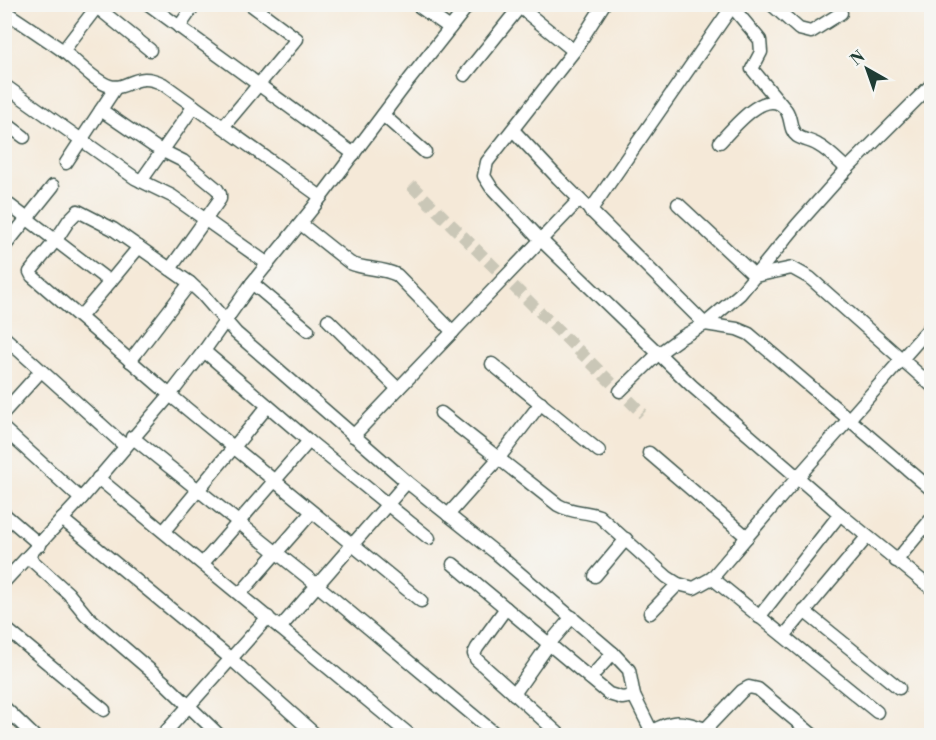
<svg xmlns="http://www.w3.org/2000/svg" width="936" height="740" font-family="'Libre Bodoni',serif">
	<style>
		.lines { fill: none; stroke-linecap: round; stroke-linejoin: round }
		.street-tunnel { stroke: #cac7b7; stroke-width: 12; stroke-dasharray: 12 6; stroke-linecap: butt }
		.street-casing { stroke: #3f574d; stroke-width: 15 }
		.street { stroke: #fff; stroke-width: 12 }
	</style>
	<rect width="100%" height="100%" fill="#f6f6f2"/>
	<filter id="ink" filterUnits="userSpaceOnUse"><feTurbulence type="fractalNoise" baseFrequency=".0167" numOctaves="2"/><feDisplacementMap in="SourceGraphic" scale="12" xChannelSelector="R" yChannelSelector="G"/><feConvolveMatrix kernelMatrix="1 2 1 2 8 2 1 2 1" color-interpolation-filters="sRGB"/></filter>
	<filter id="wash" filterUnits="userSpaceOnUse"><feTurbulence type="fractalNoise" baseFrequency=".008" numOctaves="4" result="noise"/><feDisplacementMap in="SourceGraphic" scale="24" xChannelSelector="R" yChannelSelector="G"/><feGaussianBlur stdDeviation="1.35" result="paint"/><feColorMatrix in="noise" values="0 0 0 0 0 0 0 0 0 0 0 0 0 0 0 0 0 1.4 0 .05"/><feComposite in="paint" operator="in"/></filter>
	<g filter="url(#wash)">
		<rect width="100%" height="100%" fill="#f5e9d8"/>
	</g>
	<g filter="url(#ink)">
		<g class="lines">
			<!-- street-tunnel -->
			<polyline class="street-tunnel" points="411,185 643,414"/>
			<defs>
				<g id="street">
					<polyline points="93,4 150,50"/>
					<polyline points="148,4 354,154"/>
					<polyline points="416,4 450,28"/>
					<polyline points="516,4 574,51"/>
					<polyline points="604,4 574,51 487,162 484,176 491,187 541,240 692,386 840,514 932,589"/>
					<polyline points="730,4 760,40 761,52 752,69 781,104"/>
					<polyline points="771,4 799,29 811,32 841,13"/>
					<path d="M 4,11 C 24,24 43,37 62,50 C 75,60 95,82 110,86 C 129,91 134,70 163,84 L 321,197"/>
					<polyline points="179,27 195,4"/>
					<polyline points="63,51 99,4"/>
					<polyline points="465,75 522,4"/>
					<polyline points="4,85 135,178 172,196 268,264"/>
					<polyline points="101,110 155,147 183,161 217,189 220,194 220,199 170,269"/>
					<polyline points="383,115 425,152"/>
					<polyline points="4,122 24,137"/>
					<polyline points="223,127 297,39 250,4"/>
					<polyline points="513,130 558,178 705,324 737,329 749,334 932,490"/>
					<path d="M 720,142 C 733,128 768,84 786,110 C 792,118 789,130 797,136 C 803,140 812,141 818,145 C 829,151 838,161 847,169"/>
					<polyline points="66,163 116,87"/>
					<polyline points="141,181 194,106"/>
					<polyline points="4,201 110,282 139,247"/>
					<polyline points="678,204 755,276 792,268 810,278 932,386"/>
					<polyline points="590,211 729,11 729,4"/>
					<path d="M 301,224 L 350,263 C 365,270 381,267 397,275 L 453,332"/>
					<polyline points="4,247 53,186"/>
					<polyline points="252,283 308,330"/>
					<polyline points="80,317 110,282"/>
					<polyline points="328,320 398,389"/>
					<polyline points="4,337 125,446"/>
					<polyline points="204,351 309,441 429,538"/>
					<polyline points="130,361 190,283"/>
					<polyline points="492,364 599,451"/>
					<polyline points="620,391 658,354 680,338 705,324 740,294 797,225 847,169 932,84"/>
					<polyline points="4,412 41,371"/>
					<path d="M 441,413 L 558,505 C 572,513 585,511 599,516 L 667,577 L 678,584 L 694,588 L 712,578 L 797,478 L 932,325"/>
					<polyline points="4,429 81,499"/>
					<polyline points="353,436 579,200"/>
					<polyline points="132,437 317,585 498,736"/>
					<polyline points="649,453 747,537"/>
					<polyline points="98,478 411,736"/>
					<polyline points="4,514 40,545"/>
					<polyline points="448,515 498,459 541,403"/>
					<polyline points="62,519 230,658 317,736"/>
					<polyline points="164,531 268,406"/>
					<polyline points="28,557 68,593 86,615 165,683 220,736"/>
					<polyline points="896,561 932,518"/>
					<polyline points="203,563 309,441"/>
					<polyline points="453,564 609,694 622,698 634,696"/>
					<polyline points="595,576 626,539"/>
					<polyline points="712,578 877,712"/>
					<polyline points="4,582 81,499 170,395 204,351 252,283 312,209 409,80 469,4"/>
					<polyline points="240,594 312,512"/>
					<polyline points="421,601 170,395 32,276 30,272 56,240 69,220 78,211 113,229 190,283 202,294 236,333 281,372 407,482 496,553 613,653 629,670 634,696 654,736"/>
					<polyline points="506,608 477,648 474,654 476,659 561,736"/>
					<polyline points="804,611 899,688"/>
					<polyline points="650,613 678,584"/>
					<polyline points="759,617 840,514"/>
					<polyline points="4,627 104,710"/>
					<polyline points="280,628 407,482"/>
					<polyline points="784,636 867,537"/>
					<polyline points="590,678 613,653"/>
					<polyline points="514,694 549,644 572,617"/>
					<polyline points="4,707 34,736"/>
					<path d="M 645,735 C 672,719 677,720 706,729"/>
					<polyline points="162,736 268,617"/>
					<polyline points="699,736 742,691 749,687 758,689 814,736"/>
				</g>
			</defs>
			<!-- street casing -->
			<use href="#street" class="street-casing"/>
			<!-- street -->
			<use href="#street" class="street"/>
		</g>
	</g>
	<!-- margin -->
	<rect width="936" height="740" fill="none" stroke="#f6f6f2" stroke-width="24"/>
	<!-- north arrow -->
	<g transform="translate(867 69) rotate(320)" stroke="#f6f6f2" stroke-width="4.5" paint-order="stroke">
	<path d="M0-4.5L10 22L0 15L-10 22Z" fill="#1f3d34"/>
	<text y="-9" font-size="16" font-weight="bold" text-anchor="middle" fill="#1f3d34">N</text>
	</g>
</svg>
